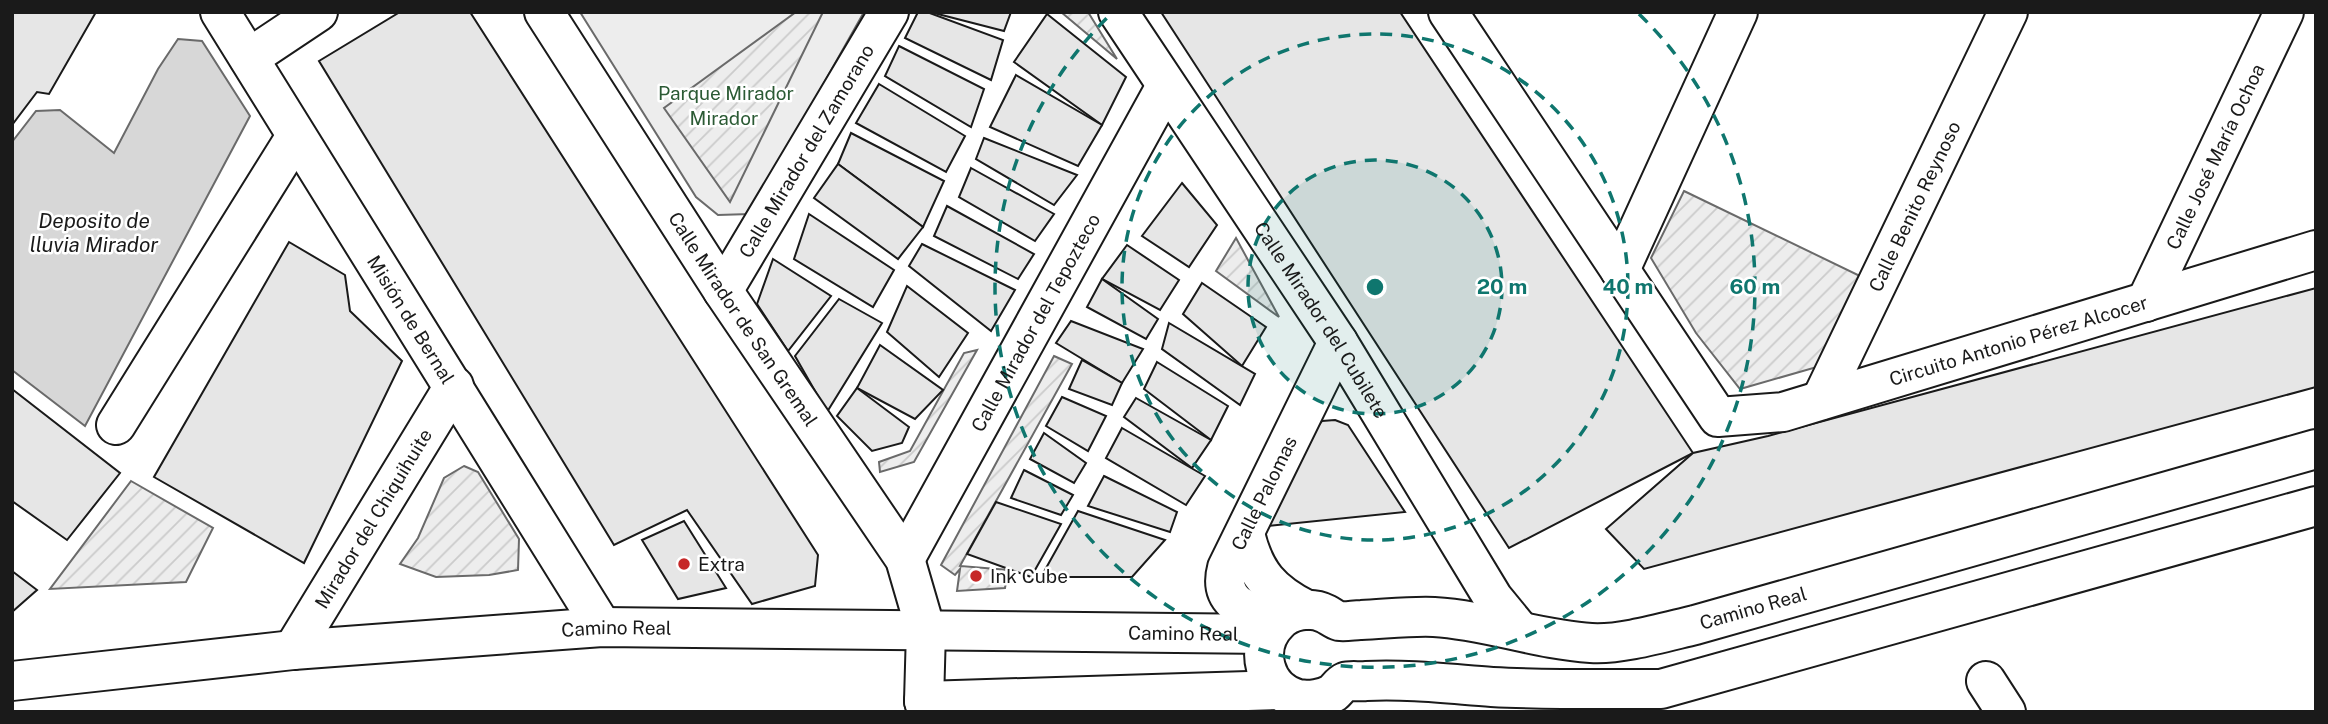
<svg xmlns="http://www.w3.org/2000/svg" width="2328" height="724" font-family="'Public Sans',sans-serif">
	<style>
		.park { fill: #ededed; stroke: #6a6a6a; stroke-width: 2 }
		.garden { fill: url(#garden-furrows); stroke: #6a6a6a; stroke-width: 2 }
		.water { fill: #d7d7d7; stroke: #6a6a6a; stroke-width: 2 }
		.building { fill: #e6e6e6; stroke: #1a1a1a; stroke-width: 2 }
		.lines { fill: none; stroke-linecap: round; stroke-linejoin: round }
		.minor-casing { stroke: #1a1a1a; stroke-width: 42 }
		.minor { stroke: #fff; stroke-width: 38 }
		.ring { fill: none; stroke: #0f766e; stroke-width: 3.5; stroke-dasharray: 12 9 }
		.poi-dot { fill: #c62828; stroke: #fff; stroke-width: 2.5 }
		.labels { text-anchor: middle; stroke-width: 5; stroke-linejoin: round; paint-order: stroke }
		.park-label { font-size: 19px; fill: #2b5a34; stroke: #fff }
		.street-label { font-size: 19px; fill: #1a1a1a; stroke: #fff }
		.poi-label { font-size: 19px; fill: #1a1a1a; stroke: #fff; text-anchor: start }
		.water-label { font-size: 21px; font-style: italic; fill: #1a1a1a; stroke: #fff }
		.centre { fill: #0f766e; stroke: #fff; stroke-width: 3.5 }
		.ring-label { font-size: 21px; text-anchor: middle; font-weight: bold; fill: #0f766e; stroke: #fff; stroke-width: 5; stroke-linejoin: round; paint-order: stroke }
	</style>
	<defs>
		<pattern id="garden-furrows" width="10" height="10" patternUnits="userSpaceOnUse" patternTransform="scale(1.75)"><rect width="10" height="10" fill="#ededed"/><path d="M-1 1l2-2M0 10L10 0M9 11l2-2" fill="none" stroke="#cbcbcb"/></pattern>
	</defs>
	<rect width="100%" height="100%" fill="#fff"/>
	<!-- park -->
	<polygon class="park" points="580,12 864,12 750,214 718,215 696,197"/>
	<!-- garden -->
	<g class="garden">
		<polygon points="796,12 823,12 730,202 664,108"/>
		<polygon points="1061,12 1088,12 1117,59"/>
		<polygon points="1684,191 1860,276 1824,365 1740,389 1696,333 1651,258"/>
		<polygon points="1236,238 1279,317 1216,271"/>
		<polygon points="977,350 914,462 880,472 879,462 910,451 964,353"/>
		<polygon points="1054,356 1072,364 960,566 1008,570 1005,588 957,591 960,569 955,575 941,565"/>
		<polygon points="464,466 478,472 519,539 518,570 489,575 436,577 400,564 418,538 444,478"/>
		<polygon points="131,481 213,528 186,582 50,589"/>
	</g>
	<!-- water -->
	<polygon class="water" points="178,39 202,41 250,116 85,426 12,370 12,142 36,111 60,110 114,153 158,69"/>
	<!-- building -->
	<g class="building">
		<polygon points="12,12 96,12 49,94 37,92 12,125"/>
		<polygon points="400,12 470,12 818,555 815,586 752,604 687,510 614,545 319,61"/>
		<polygon points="918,12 927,12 1003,40 991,80 905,38"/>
		<polygon points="930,12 1011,12 1004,31"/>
		<polygon points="1161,12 1400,12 1693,453 1509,548"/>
		<polygon points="1047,14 1126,77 1102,125 1014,62"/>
		<polygon points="899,46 984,89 971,127 885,76"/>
		<polygon points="1016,75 1102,125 1078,166 990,127"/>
		<polygon points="879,84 965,136 946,172 856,123"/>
		<polygon points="851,133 944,181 923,227 838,164"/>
		<polygon points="984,138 1077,175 1054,205 976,159"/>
		<polygon points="838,164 923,227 898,259 814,198"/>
		<polygon points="971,168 1054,214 1035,241 959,197"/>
		<polygon points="1182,183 1217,225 1189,267 1142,236"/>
		<polygon points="947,206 1034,254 1018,279 934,236"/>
		<polygon points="809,214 894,270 873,307 794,259"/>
		<polygon points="289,242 345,275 350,311 402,361 304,563 154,477"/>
		<polygon points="922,244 1015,290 991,331 909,266"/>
		<polygon points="1127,245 1179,280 1160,310 1102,279"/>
		<polygon points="773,259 831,296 788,351 757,304"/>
		<polygon points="1102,279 1158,319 1146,339 1087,307"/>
		<polygon points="1202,283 1266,327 1242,366 1183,314"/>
		<polygon points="907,286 968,333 939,377 887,332"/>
		<polygon points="2316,288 2316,387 1644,569 1606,529 1693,453 1768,436"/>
		<polygon points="839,299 882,323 827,412 795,356"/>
		<polygon points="1071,321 1143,349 1122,383 1056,343"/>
		<polygon points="1169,323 1255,374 1240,405 1162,349"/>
		<polygon points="880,345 943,390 915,419 857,388"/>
		<polygon points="1082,360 1122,383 1112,405 1069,389"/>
		<polygon points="1157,362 1228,406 1211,440 1144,389"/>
		<polygon points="857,388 909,427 902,443 872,451 837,416"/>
		<polygon points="12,389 120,473 67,540 12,501"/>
		<polygon points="1062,397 1106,416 1088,451 1046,426"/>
		<polygon points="1136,398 1211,440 1192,468 1124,417"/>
		<polygon points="1335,420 1348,425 1405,512 1258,527 1312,432 1322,421"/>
		<polygon points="1122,428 1205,476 1186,505 1106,458"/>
		<polygon points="1044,433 1086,463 1074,483 1030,459"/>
		<polygon points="1024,470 1073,495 1061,515 1011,498"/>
		<polygon points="1104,476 1177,512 1170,532 1088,506"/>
		<polygon points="996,502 1061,524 1031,577 967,554"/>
		<polygon points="1078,511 1165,540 1132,577 1041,577"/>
		<polygon points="684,521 726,588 678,599 642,540"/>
		<polygon points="12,571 37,590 12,612"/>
	</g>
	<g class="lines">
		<defs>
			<g id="minor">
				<path id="s1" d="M 220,12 L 602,627"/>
				<path id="s2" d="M 544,12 L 723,291 L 905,559 L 926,631 L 924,701 L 927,712"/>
				<path id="s3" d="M 1118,12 L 1338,342 L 1493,598 L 1520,631"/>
				<path id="s4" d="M 1448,12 L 1718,417 L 1783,412 L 2316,250"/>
				<polyline points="249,58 318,12"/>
				<polyline points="1620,270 1738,12"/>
				<path id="s5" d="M 723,291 L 889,12"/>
				<path id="s6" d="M 2146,302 L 2284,12"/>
				<path id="s7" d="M 1821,400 L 2008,12"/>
				<polyline points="116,425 296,136"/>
				<path d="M 2316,449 L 1695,625 C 1665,632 1621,645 1591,643 C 1538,640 1487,620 1434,617 C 1410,616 1385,619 1361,620 C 1354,620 1346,622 1339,621 C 1335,620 1330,616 1326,614 C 1310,606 1289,610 1277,623 C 1253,648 1264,690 1298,699 C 1309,701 1324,699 1333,693 C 1337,690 1340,684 1345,682 C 1351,680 1360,682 1366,681 C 1409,679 1450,684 1492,687 C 1549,690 1605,689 1661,689 L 2316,506"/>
				<path d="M 1245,533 C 1254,573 1271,592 1307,610"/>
				<path id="s8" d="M 905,559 L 1166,86"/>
				<path id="s9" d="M 1277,623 C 1249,611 1217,605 1227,568 L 1338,342"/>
				<path id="s10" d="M 293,650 L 454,386"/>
				<path id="s11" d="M 12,681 L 293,650 L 602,627 L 1268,634"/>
				<polyline points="1986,681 2006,712"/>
				<polyline points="924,701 1280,690"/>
			</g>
		</defs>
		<!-- minor casing -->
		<use href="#minor" class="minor-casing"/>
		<!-- minor -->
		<use href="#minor" class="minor"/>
	</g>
	<!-- distance rings -->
	<circle cx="1375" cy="287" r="127" fill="#0f766e" fill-opacity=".12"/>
	<g class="ring">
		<circle cx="1375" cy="287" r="127"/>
		<circle cx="1375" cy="287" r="253"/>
		<path d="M1639 14A380 380 0 1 1 1111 14"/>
	</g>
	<!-- markers -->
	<g class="poi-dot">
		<circle cx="684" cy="564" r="7"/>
		<circle cx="976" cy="576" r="7"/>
	</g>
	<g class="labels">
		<!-- park labels -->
		<g class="park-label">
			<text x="726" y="100">Parque Mirador</text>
			<text x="724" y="125">Mirador</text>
		</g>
		<!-- street labels -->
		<g class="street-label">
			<text dy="7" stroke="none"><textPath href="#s5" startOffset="163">Calle Mirador del Zamorano</textPath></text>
			<text dy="7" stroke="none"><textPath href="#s6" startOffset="161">Calle José María Ochoa</textPath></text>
			<text dy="7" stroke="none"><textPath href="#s7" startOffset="215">Calle Benito Reynoso</textPath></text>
			<text dy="7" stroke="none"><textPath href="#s2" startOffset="366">Calle Mirador de San Gremal</textPath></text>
			<text dy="7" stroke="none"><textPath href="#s1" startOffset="362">Misión de Bernal</textPath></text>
			<text dy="7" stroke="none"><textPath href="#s3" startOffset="369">Calle Mirador del Cubilete</textPath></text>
			<text dy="7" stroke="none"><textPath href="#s8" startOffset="270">Calle Mirador del Tepozteco</textPath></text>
			<text dy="7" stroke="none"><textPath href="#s4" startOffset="798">Circuito Antonio Pérez Alcocer</textPath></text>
			<text dy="7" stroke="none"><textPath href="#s9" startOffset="168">Calle Palomas</textPath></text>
			<text dy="7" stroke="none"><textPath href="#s10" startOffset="154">Mirador del Chiquihuite</textPath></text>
			<text transform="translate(1753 608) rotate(-16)" y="7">Camino Real</text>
			<text dy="7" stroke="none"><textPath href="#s11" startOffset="607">Camino Real</textPath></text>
			<text dy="7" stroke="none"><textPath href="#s11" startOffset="1174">Camino Real</textPath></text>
		</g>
		<!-- poi labels -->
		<g class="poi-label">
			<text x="698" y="571">Extra</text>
			<text x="990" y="583">Ink Cube</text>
		</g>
		<!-- water labels -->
		<g class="water-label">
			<text x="94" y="228">Deposito de<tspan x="94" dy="24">lluvia Mirador</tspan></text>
		</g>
	</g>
	<circle cx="1375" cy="287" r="10" class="centre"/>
	<g class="ring-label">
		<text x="1502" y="294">20 m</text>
		<text x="1628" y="294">40 m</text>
		<text x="1755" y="294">60 m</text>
	</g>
	<!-- border -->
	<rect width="2328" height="724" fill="none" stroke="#1a1a1a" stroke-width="28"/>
</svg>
